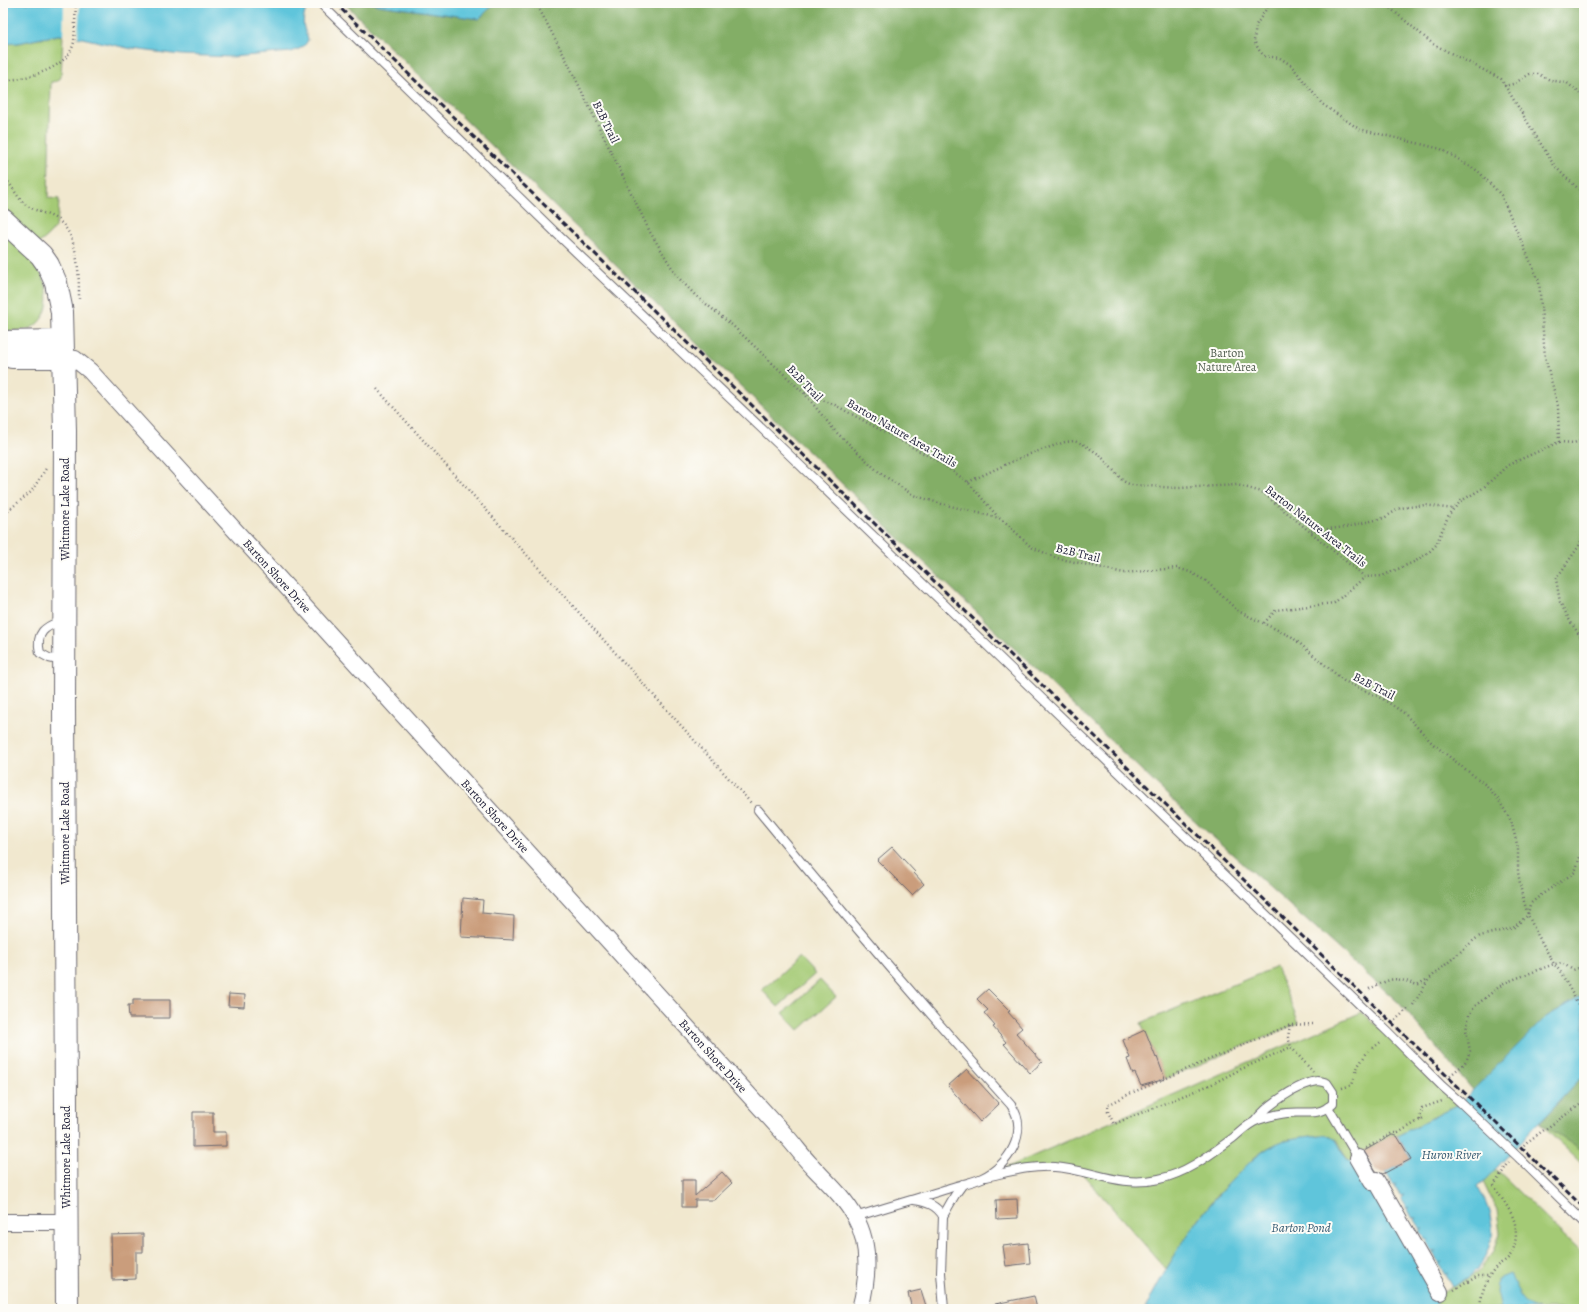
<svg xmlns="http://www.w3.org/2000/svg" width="1587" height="1312" font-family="Alegreya,serif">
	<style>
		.green { fill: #a4ca75; stroke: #637658 }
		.forest { fill: #83ae66; stroke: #526850 }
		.water { fill: #5ec5db; stroke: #40748b }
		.pier { fill: #f1e8cf }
		.building { fill: #ca9d7c }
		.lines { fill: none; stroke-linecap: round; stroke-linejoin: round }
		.lane-casing { stroke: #6a676f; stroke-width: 10 }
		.street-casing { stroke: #6a676f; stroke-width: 18 }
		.secondary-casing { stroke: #6a676f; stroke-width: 24 }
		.highway-casing { stroke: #6a676f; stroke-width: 24 }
		.path { stroke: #6a676f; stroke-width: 2.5; stroke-dasharray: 1 3; stroke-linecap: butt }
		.lane { stroke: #fff; stroke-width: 8 }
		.street { stroke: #fff; stroke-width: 16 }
		.secondary { stroke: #fff; stroke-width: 22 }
		.highway { stroke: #fff; stroke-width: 22 }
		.rail { stroke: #22223b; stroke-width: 3; stroke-dasharray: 6 3; stroke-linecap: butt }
		.lane-bridge-casing { stroke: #6a676f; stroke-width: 10; stroke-linecap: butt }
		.lane-bridge { stroke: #fff; stroke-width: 8 }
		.labels { text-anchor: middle; stroke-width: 4; stroke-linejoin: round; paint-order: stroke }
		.street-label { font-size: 12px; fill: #22223b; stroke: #fdfcf7 }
		.park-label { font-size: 12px; fill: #505d4f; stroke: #fdfcf7 }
		.water-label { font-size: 13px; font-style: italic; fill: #375b73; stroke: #fdfcf7 }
	</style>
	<rect width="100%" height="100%" fill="#fdfcf7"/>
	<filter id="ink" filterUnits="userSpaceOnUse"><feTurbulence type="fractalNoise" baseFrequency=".025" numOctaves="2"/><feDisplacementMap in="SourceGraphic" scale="8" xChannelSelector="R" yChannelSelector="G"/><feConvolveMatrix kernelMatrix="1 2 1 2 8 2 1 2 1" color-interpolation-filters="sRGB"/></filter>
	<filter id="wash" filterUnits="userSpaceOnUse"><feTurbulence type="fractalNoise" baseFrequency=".012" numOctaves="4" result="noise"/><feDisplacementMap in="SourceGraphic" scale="16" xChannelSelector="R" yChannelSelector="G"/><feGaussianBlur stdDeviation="0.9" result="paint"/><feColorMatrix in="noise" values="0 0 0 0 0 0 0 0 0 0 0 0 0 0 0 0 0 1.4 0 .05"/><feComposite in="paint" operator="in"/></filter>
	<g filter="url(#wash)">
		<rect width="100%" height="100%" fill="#f1e8cf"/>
		<!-- green -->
		<g class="green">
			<path d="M 58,35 L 63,35 L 61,77 L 58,81 L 51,82 L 48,198 L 59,199 C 58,234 53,232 27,252 C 40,269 55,293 44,315 C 41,320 37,325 31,328 C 22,331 12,331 3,331 L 3,44 L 18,43 Z"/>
			<polygon points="799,957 815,974 778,1007 762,990"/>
			<polygon points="1276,967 1299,1023 1165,1079 1141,1023"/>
			<polygon points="820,980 836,997 799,1030 783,1013"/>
			<polygon points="1362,1012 1459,1104 1397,1136 1392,1135 1357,1155 1352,1162 1349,1161 1342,1151 1338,1141 1320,1135 1289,1139 1268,1148 1255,1157 1218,1194 1198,1220 1166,1269 1080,1171 1056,1167 983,1178"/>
			<polygon points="1584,1077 1584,1166 1539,1123 1580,1079"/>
			<polygon points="1495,1169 1584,1255 1584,1309 1438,1309 1435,1305 1440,1294 1478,1272 1494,1252 1500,1234 1497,1210 1483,1181"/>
		</g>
		<!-- forest -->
		<g class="forest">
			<polygon points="344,3 372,3 378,5 479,19 495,3 1584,3 1584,995 1546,1017 1473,1090 1399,1003 1185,812 811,454"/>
			<polygon points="1584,1077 1584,1153 1572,1144 1539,1123 1580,1079"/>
		</g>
		<!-- water -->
		<g class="water">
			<path d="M 3,3 L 309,3 C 305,9 302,21 304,28 C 305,32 307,35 308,40 C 304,48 299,49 291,52 L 232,57 L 181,55 L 132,49 L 73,36 L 58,35 L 18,43 L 3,44 Z"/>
			<polygon points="372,3 495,3 479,19 378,5"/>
			<path d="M 1584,995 L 1584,1077 L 1580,1079 L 1486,1179 L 1477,1186 C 1495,1216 1501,1246 1473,1273 C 1467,1279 1459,1283 1452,1287 L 1445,1275 L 1448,1273 L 1445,1274 L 1439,1264 L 1442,1262 L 1439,1263 L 1433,1253 L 1436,1251 L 1432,1251 L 1427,1242 L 1429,1240 L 1426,1240 L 1420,1231 L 1423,1229 L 1420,1229 L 1414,1220 L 1417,1218 L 1413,1218 L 1408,1209 L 1410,1207 L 1407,1208 L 1401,1198 L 1404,1195 L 1400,1196 L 1395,1187 L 1397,1184 L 1394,1185 L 1386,1172 L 1411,1159 L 1397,1136 L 1459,1104 L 1546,1017 Z"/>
			<path d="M 1320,1135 C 1343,1136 1336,1148 1349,1161 L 1352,1162 L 1359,1158 L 1440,1294 L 1435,1304 L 1438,1309 L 1145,1309 C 1171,1258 1200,1210 1242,1170 C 1253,1159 1264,1149 1278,1143 C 1291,1137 1306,1137 1320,1135 Z"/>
			<path d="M 1510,1274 C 1515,1288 1523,1306 1538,1309 L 1501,1309 L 1497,1292 L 1498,1279 Z"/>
		</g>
		<!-- pier -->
		<polygon class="pier" points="64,3 80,3 78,37 63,37"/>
		<g id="blocks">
			<!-- building -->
			<g class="building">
				<polygon points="892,847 915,872 914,873 924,884 912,895 877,860"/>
				<polygon points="463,898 483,900 482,913 514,916 513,940 461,937"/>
				<polygon points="988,989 1010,1011 1008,1012 1022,1028 1016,1033 1042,1062 1030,1073 1004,1044 1006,1042 993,1027 995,1026 984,1013 988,1010 977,999"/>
				<polygon points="229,994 245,995 244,1007 228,1006"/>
				<polygon points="133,1000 170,1000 170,1018 129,1018 128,1005 133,1005"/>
				<polygon points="1145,1030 1156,1058 1157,1057 1165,1079 1141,1086 1135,1073 1133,1074 1127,1059 1130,1058 1123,1040"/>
				<polygon points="967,1069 999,1104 980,1122 948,1086"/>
				<polygon points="193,1112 213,1112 213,1132 226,1132 226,1146 193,1147"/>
				<polygon points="1392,1135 1397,1136 1411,1159 1383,1174 1376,1171 1364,1151"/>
				<polygon points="722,1172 732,1183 714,1200 695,1200 695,1207 682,1207 682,1180 695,1180 695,1196"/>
				<polygon points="1017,1199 1018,1218 997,1219 996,1200"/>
				<polygon points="143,1234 143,1252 136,1252 136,1279 112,1280 111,1235"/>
				<polygon points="1028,1243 1030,1263 1006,1266 1003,1246"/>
				<polygon points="921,1290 927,1309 912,1309 908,1293"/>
				<polygon points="1034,1296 1037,1309 996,1309 995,1304"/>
			</g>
		</g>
	</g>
	<g filter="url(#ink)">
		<use href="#blocks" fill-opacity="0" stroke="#6a676f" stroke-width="1"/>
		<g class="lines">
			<defs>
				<g id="lane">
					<polyline points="320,3 557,234 778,444 1388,1032 1442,1086 1459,1101"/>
					<path d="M 62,620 C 45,627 35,632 40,653 L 49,658 L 63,661"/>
					<path d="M 758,810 C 840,910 925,1009 1011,1105 C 1030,1132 1008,1166 982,1178 C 971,1183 958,1185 947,1189 C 916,1199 886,1207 855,1217"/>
					<polyline points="1328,1107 1354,1151"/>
					<polyline points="1520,1159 1584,1222"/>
					<path d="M 986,1177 C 1009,1172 1031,1165 1055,1167 C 1093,1170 1119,1188 1159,1179 C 1187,1173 1211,1154 1233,1138 C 1240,1132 1249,1123 1258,1120 C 1267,1117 1277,1114 1287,1113 C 1305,1111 1319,1117 1333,1103 L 1333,1092 L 1327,1083 C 1324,1082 1321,1081 1318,1081 C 1299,1083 1266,1106 1255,1121"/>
					<path d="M 914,1200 C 927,1202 936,1205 943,1216 L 941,1273 L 944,1309"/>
					<polyline points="943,1216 955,1195 963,1184"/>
				</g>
				<g id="street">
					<path d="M 62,357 L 75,359 L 90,371 L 788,1138 C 796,1147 803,1157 812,1166 C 827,1182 844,1197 855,1217 C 871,1245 868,1279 860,1309"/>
					<polyline points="1358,1158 1372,1182 1376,1180 1440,1292"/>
					<polyline points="3,1222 66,1222"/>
				</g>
				<polyline id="secondary" points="3,220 41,255 48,265 56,283 62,312 65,431 64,708 67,1309"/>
				<g id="highway">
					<polyline points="3,342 62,341"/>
					<polyline points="12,357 62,357"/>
				</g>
			</defs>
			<!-- lane casing -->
			<use href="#lane" class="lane-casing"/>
			<!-- street casing -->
			<use href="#street" class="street-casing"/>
			<!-- secondary casing -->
			<use href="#secondary" class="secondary-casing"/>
			<!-- highway casing -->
			<use href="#highway" class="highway-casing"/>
			<!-- path -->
			<g class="path">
				<polyline points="536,3 568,63 650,232 677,276 695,295 732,325 804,393 835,431 880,473 913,495 942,504 999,518 1006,523 1031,547 1057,558 1124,573 1177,568 1190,572 1206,581 1238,611 1292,637 1344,681 1383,699 1404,713 1433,744 1487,786 1498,799 1511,821 1518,848 1518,872 1522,895 1528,915 1536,932 1554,964 1560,971 1584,1015"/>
				<path d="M 1384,3 L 1433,44 L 1501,79 L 1552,162 C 1561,175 1574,183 1584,195"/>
				<path d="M 3,81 C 27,78 68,70 74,42 L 76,3"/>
				<polyline points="1504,86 1513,84 1530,74 1538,74 1550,80 1567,83 1584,96"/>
				<path d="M 3,176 C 12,184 16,197 26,205 C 36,212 49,213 59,221 C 79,236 79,277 79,299"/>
				<polyline points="377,389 751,803"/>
				<polyline points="805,393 835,405 936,460 968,482 998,517"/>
				<polyline points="1559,442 1574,443 1584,439"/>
				<polyline points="968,482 1024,456 1065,442 1074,441 1083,444 1100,455 1123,481 1131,485 1178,488 1237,485 1262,492 1365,577 1382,576 1416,561 1430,551 1436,545 1449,514 1461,501 1483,488 1508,465 1559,442 1558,406 1545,357 1539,281 1501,195 1478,171 1441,149 1359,129 1322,104 1291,65 1280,58 1264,56 1259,50 1254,41 1256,25 1270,3"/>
				<polyline points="3,517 10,509 31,492 47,467"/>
				<polyline points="1311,531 1346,527 1384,518 1400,508 1425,505 1453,509"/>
				<polyline points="1584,534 1579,546 1556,579 1560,602 1570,621 1584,642"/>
				<polyline points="1264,623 1276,610 1334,603 1365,577"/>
				<path d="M 1369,989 C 1393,978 1392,976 1417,985 L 1426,980"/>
				<polyline points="1413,1005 1429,979 1474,940 1480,936 1513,928 1528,915 1530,904 1541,895 1575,872 1584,845"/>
				<polyline points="1392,1023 1410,1007"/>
				<polyline points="1313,1024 1290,1025 1129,1094 1108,1105 1108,1112 1114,1124 1212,1084 1239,1070 1291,1047 1313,1072"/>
				<polyline points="1290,1025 1288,1037 1291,1047"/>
				<polyline points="1373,1048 1382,1041"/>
				<polyline points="1356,1072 1358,1066 1368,1051"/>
				<polyline points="1447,1078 1464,1064 1467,1059 1470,1051 1466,1030 1469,1015 1475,1006 1504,983 1554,964 1562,963 1573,970 1584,966"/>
				<polyline points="1342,1088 1352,1085 1354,1079"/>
				<polyline points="1420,1120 1422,1108 1442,1101"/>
				<polyline points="1366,1148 1392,1133 1398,1133 1425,1117"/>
				<polyline points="1521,1148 1527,1142 1584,1102"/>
				<polyline points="1454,1290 1478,1276 1490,1276"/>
				<path d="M 1480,1309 C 1480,1295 1487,1276 1497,1266 C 1500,1263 1506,1261 1509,1257 C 1516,1248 1517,1234 1515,1224 C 1512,1210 1500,1198 1494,1185 L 1509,1162"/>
			</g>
			<!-- lane -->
			<use href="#lane" class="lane"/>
			<!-- street -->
			<use href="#street" class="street"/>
			<!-- secondary -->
			<use href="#secondary" class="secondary"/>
			<!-- highway -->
			<use href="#highway" class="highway"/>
			<!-- rail -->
			<polyline class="rail" points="335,3 1584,1208"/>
			<defs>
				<polyline id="lane-bridge" points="1459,1101 1520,1159"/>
			</defs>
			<!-- lane-bridge casing -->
			<use href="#lane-bridge" class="lane-bridge-casing"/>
			<!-- lane-bridge -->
			<use href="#lane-bridge" class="lane-bridge"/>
		</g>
	</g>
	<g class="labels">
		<!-- street labels -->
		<g class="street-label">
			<text transform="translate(606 122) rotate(64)" y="4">B2B Trail</text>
			<text transform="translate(805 383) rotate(46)" y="4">B2B Trail</text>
			<text transform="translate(902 433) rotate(30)" y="4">Barton Nature Area Trails</text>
			<text transform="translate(65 509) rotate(-90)" y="4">Whitmore Lake Road</text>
			<text transform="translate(1316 526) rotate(38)" y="4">Barton Nature Area Trails</text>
			<text transform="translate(1078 553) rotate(14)" y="4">B2B Trail</text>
			<text transform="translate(277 576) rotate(48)" y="4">Barton Shore Drive</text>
			<text transform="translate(1374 686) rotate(27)" y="4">B2B Trail</text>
			<text transform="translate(495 816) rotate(48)" y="4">Barton Shore Drive</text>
			<text transform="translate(65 833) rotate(-90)" y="4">Whitmore Lake Road</text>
			<text transform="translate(713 1056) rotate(48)" y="4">Barton Shore Drive</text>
			<text transform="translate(66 1157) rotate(-90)" y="4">Whitmore Lake Road</text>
		</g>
		<!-- park labels -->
		<g class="park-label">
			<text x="1227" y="357">Barton<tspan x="1227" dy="14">Nature Area</tspan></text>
		</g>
		<!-- water labels -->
		<g class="water-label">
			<text x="1451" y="1159">Huron River</text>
			<text x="1301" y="1232">Barton Pond</text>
		</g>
	</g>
	<!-- margin -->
	<rect width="1587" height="1312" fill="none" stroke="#fdfcf7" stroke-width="16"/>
</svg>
